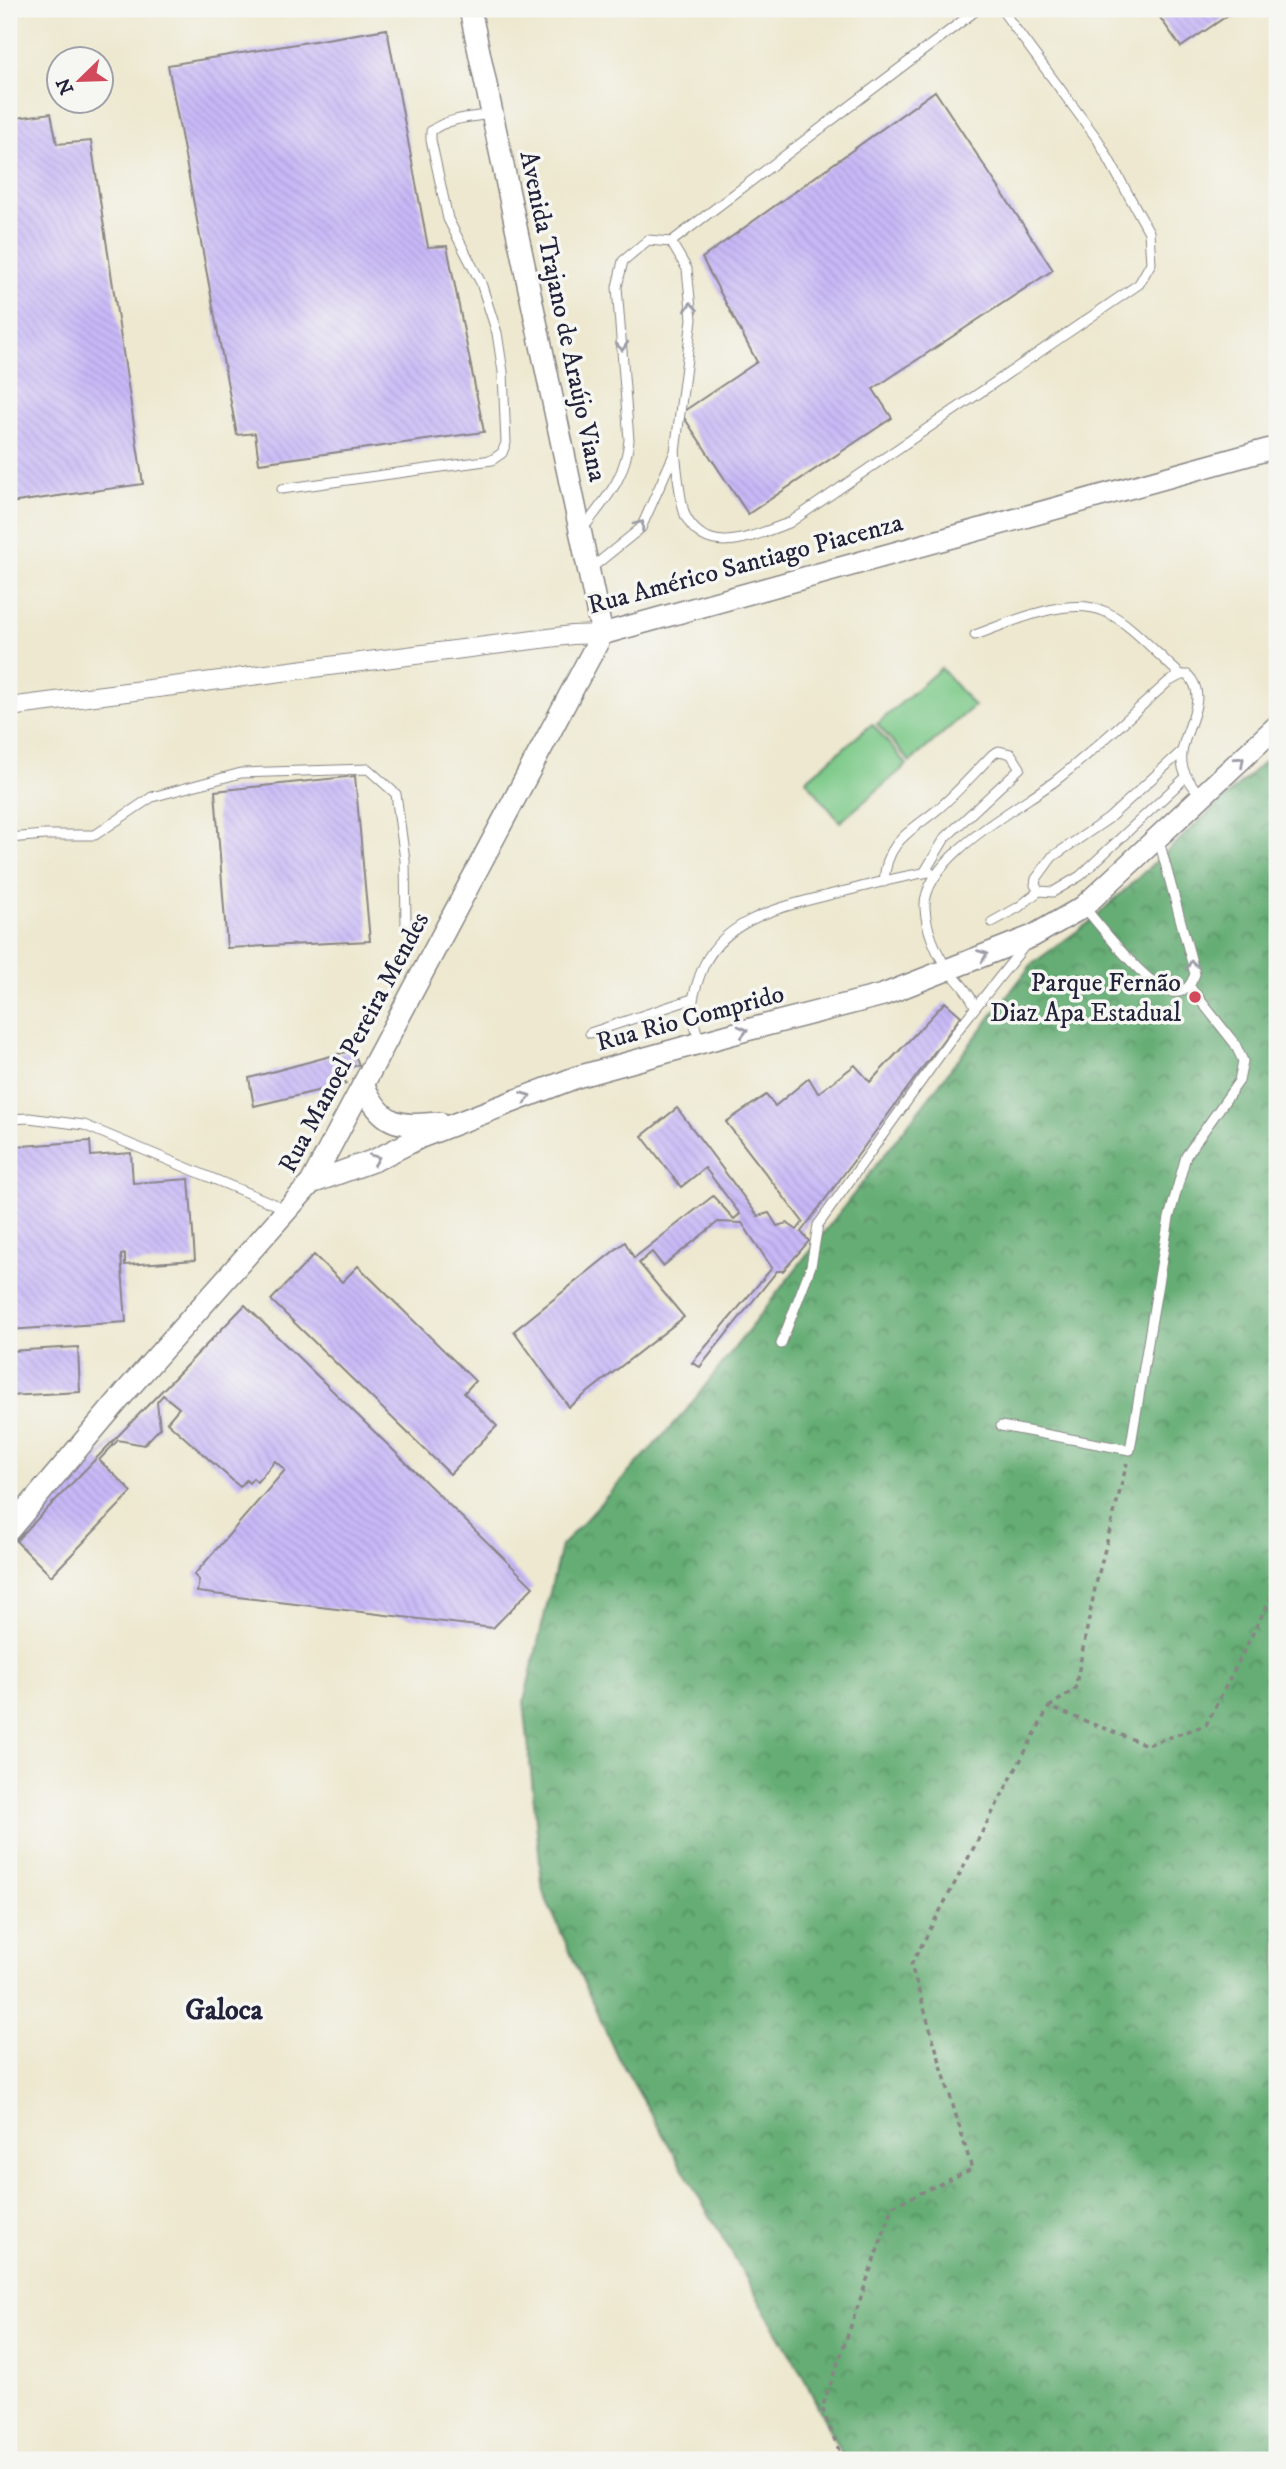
<svg xmlns="http://www.w3.org/2000/svg" width="1286" height="2469" font-family="'IM FELL DW Pica',serif">
	<style>
		.grass { fill: #7cc988; stroke: #4f7662; stroke-width: 2 }
		.forest { fill: url(#forest-crowns); stroke: #446858; stroke-width: 2 }
		.building { fill: url(#building-back-hatch) }
		.lines { fill: none; stroke-linecap: round; stroke-linejoin: round }
		.service-casing { stroke: #888585; stroke-width: 11 }
		.minor-casing { stroke: #888585; stroke-width: 20 }
		.tertiary-casing { stroke: #888585; stroke-width: 24 }
		.path { stroke: #888585; stroke-width: 3.5; stroke-dasharray: 5 5; stroke-linecap: butt }
		.service { stroke: #fff; stroke-width: 9 }
		.minor { stroke: #fff; stroke-width: 18 }
		.tertiary { stroke: #fff; stroke-width: 21 }
		.oneway { stroke: #9c9ca7 }
		.poi-dot { fill: #d1495b; stroke: #f6f6f2; stroke-width: 2.5 }
		.labels { text-anchor: middle; stroke-width: 7; stroke-linejoin: round; paint-order: stroke }
		.street-label { font-size: 26px; fill: #22223b; stroke: #f6f6f2 }
		.poi-label { font-size: 26px; fill: #22223b; stroke: #f6f6f2; text-anchor: end }
		.neighbourhood-label { font-size: 28px; font-weight: bold; fill: #22223b; stroke: #f6f6f2 }
	</style>
	<defs>
		<pattern id="forest-crowns" width="20" height="18" patternUnits="userSpaceOnUse" patternTransform="scale(1.75)"><rect width="20" height="18" fill="#65ad74"/><path d="M2 6a3 3 0 1 1 6 0M12 15a3 3 0 1 1 6 0" fill="none" stroke="#538c60"/></pattern>
		<pattern id="building-back-hatch" width="6" height="6" patternUnits="userSpaceOnUse" patternTransform="scale(1.75)"><rect width="6" height="6" fill="#c8b8f7"/><path d="M-1 5l2 2M0 0l6 6M5-1l2 2" fill="none" stroke="#ac9ed5"/></pattern>
	</defs>
	<rect width="100%" height="100%" fill="#f6f6f2"/>
	<filter id="ink" filterUnits="userSpaceOnUse"><feTurbulence type="fractalNoise" baseFrequency=".0143" numOctaves="2"/><feDisplacementMap in="SourceGraphic" scale="14" xChannelSelector="R" yChannelSelector="G"/><feConvolveMatrix kernelMatrix="1 2 1 2 8 2 1 2 1" color-interpolation-filters="sRGB"/></filter>
	<filter id="wash" filterUnits="userSpaceOnUse"><feTurbulence type="fractalNoise" baseFrequency=".00686" numOctaves="4" result="noise"/><feDisplacementMap in="SourceGraphic" scale="28" xChannelSelector="R" yChannelSelector="G"/><feGaussianBlur stdDeviation="1.57" result="paint"/><feColorMatrix in="noise" values="0 0 0 0 0 0 0 0 0 0 0 0 0 0 0 0 0 1.4 0 .05"/><feComposite in="paint" operator="in"/></filter>
	<g filter="url(#wash)">
		<rect width="100%" height="100%" fill="#ede8cf"/>
		<!-- grass -->
		<g class="grass">
			<polygon points="941,668 974,706 910,762 877,724"/>
			<polygon points="872,724 907,765 840,822 806,780"/>
		</g>
		<!-- forest -->
		<polygon class="forest" points="1277,750 1277,2460 844,2460 804,2378 614,2050 543,1892 524,1701 561,1546 684,1413 1032,964 1091,921"/>
		<g id="blocks">
			<!-- building -->
			<g class="building">
				<polygon points="1154,9 1237,9 1181,47"/>
				<polygon points="387,29 428,247 447,246 484,432 259,463 255,433 237,435 168,65"/>
				<polygon points="935,91 1053,270 873,389 892,418 748,514 681,413 757,362 702,258"/>
				<polygon points="51,113 57,144 91,141 143,484 9,503 9,119"/>
				<polygon points="355,776 370,941 227,948 215,791"/>
				<polygon points="945,1002 961,1016 801,1232 809,1241 783,1271 777,1271 700,1367 692,1363 772,1268 742,1223 718,1222 663,1266 652,1252 639,1263 684,1317 569,1407 514,1331 625,1242 634,1258 713,1196 734,1219 740,1214 705,1168 681,1187 642,1136 677,1108 758,1216 769,1213 777,1226 787,1223 797,1230 803,1222 726,1122 766,1095 775,1106 809,1078 818,1093 855,1065 870,1082"/>
				<polygon points="353,1050 359,1065 342,1069 346,1084 254,1106 249,1078"/>
				<polygon points="90,1141 91,1156 131,1153 133,1183 189,1179 195,1260 125,1265 125,1254 121,1255 126,1322 9,1330 9,1147"/>
				<polygon points="314,1255 342,1282 358,1266 475,1381 464,1393 497,1426 450,1474 271,1300"/>
				<polygon points="245,1305 533,1587 493,1628 197,1592 199,1580 194,1575 285,1470 275,1461 257,1482 253,1478 249,1483 246,1480 240,1487 167,1422 179,1408 163,1395 157,1402 160,1428 144,1445 118,1440 99,1460 132,1492 51,1576 16,1541"/>
				<polygon points="78,1347 80,1392 9,1396 9,1351"/>
			</g>
		</g>
	</g>
	<g filter="url(#ink)">
		<use href="#blocks" fill-opacity="0" stroke="#888585" stroke-width="2"/>
		<g class="lines">
			<defs>
				<g id="service">
					<path d="M 675,452 C 677,467 680,506 686,517 C 709,560 756,534 789,523 L 1139,284 L 1151,263 L 1149,232 L 1098,140 L 1001,9"/>
					<path d="M 282,489 L 492,460 L 502,453 L 506,443 L 503,372 L 497,333 L 481,283 L 448,219 L 431,140 L 431,131 C 448,118 472,117 492,114"/>
					<path d="M 582,530 C 606,498 625,480 629,440 L 617,287 L 623,261 L 648,240 L 671,242 L 978,9"/>
					<polyline points="589,570 641,528 675,452 692,319 687,269 671,242"/>
					<path d="M 975,635 C 1012,622 1067,595 1106,612 C 1129,622 1161,658 1181,675"/>
					<polyline points="9,838 45,835 95,835 152,797 241,773 368,769 396,794 405,860 406,925"/>
					<path d="M 884,882 C 886,841 910,832 938,809 C 957,793 975,772 993,754 L 999,751 L 1011,754 L 1020,768 L 945,838 L 924,873"/>
					<polyline points="1039,891 1053,892 1080,876 1186,777"/>
					<path d="M 1085,908 C 1101,927 1148,988 1172,992 C 1185,994 1191,985 1195,974 L 1158,837"/>
					<polyline points="992,922 1019,907 1039,891 1035,885 1036,879 1052,857 1108,819 1182,751"/>
					<path d="M 975,1006 C 966,987 958,982 947,968 C 935,951 926,928 925,908 C 922,858 1020,807 1055,781 C 1094,751 1131,715 1168,682 L 1181,675 L 1188,675 C 1214,702 1174,737 1183,768 C 1186,779 1194,787 1201,796"/>
					<polyline points="590,1033 692,999"/>
					<path d="M 700,1043 C 690,1012 689,1006 700,975 C 720,916 787,906 841,892 C 871,885 900,876 930,872"/>
					<polyline points="9,1119 29,1118 84,1125 286,1209"/>
					<polyline points="781,1344 811,1266 818,1225 963,1023 1026,944"/>
					<polyline points="1001,1426 1130,1450 1169,1218 1186,1156 1239,1081 1243,1061 1235,1044 1190,987"/>
				</g>
				<polyline id="minor" points="9,707 572,635 602,634"/>
				<g id="tertiary">
					<polyline points="470,9 602,634"/>
					<polyline points="602,634 1277,447"/>
					<path d="M 363,1085 C 383,1125 396,1127 439,1123"/>
					<polyline points="311,1183 375,1160 421,1137 577,1077 743,1031 883,995 1033,936 1083,907 1277,726"/>
					<polyline points="9,1530 128,1389 311,1183 602,634"/>
				</g>
			</defs>
			<!-- service casing -->
			<use href="#service" class="service-casing"/>
			<!-- minor casing -->
			<use href="#minor" class="minor-casing"/>
			<!-- tertiary casing -->
			<use href="#tertiary" class="tertiary-casing"/>
			<!-- path -->
			<g class="path">
				<polyline points="1049,1707 1075,1689 1095,1588 1127,1463"/>
				<polyline points="843,2460 822,2408 893,2206 972,2169 911,1965 1049,1707 1147,1745 1206,1725 1277,1586"/>
			</g>
			<!-- service -->
			<use href="#service" class="service"/>
			<!-- minor -->
			<use href="#minor" class="minor"/>
			<!-- tertiary -->
			<use href="#tertiary" class="tertiary"/>
		</g>
		<!-- one-way arrows -->
		<defs><path id="oneway-chevron" d="M-2-3.5L2.5 0L-2 3.5" fill="none" stroke-width="1.6" stroke-linecap="round" stroke-linejoin="round" transform="scale(1.75)"/></defs>
		<g class="oneway">
			<use href="#oneway-chevron" transform="translate(691 307) rotate(-95)"/>
			<use href="#oneway-chevron" transform="translate(622 346) rotate(86)"/>
			<use href="#oneway-chevron" transform="translate(640 525) rotate(-52)"/>
			<use href="#oneway-chevron" transform="translate(1240 761) rotate(-43)"/>
			<use href="#oneway-chevron" transform="translate(983 955) rotate(-22)"/>
			<use href="#oneway-chevron" transform="translate(1192 965) rotate(-100)"/>
			<use href="#oneway-chevron" transform="translate(743 1031) rotate(-15)"/>
			<use href="#oneway-chevron" transform="translate(526 1097) rotate(-21)"/>
			<use href="#oneway-chevron" transform="translate(375 1159) rotate(-23)"/>
		</g>
	</g>
	<!-- markers -->
	<circle class="poi-dot" cx="1195" cy="997" r="7"/>
	<g class="labels">
		<!-- street labels -->
		<g class="street-label">
			<text transform="translate(564 316) rotate(78)" y="9">Avenida Trajano de Araújo Viana</text>
			<text transform="translate(745 563) rotate(-15)" y="9">Rua Américo Santiago Piacenza</text>
			<text transform="translate(690 1017) rotate(-15)" y="9">Rua Rio Comprido</text>
			<text transform="translate(353 1042) rotate(-62)" y="9">Rua Manoel Pereira Mendes</text>
		</g>
		<!-- poi labels -->
		<g class="poi-label">
			<text x="1181" y="991">Parque Fernão<tspan x="1181" dy="30">Diaz Apa Estadual</tspan></text>
		</g>
		<!-- neighbourhood labels -->
		<g class="neighbourhood-label">
			<text x="224" y="2019">Galoca</text>
		</g>
	</g>
	<!-- margin -->
	<rect width="1286" height="2469" fill="none" stroke="#f6f6f2" stroke-width="35"/>
	<!-- north arrow -->
	<g transform="translate(80 80) rotate(247)"><circle r="33" fill="#f6f6f2" stroke="#a1a1a9" stroke-width="2"/>
	<path d="M0-5L12 26L0 18L-12 26Z" fill="#d1495b"/>
	<text y="-10" font-size="19" font-weight="bold" text-anchor="middle" fill="#22223b">N</text>
	</g>
</svg>
